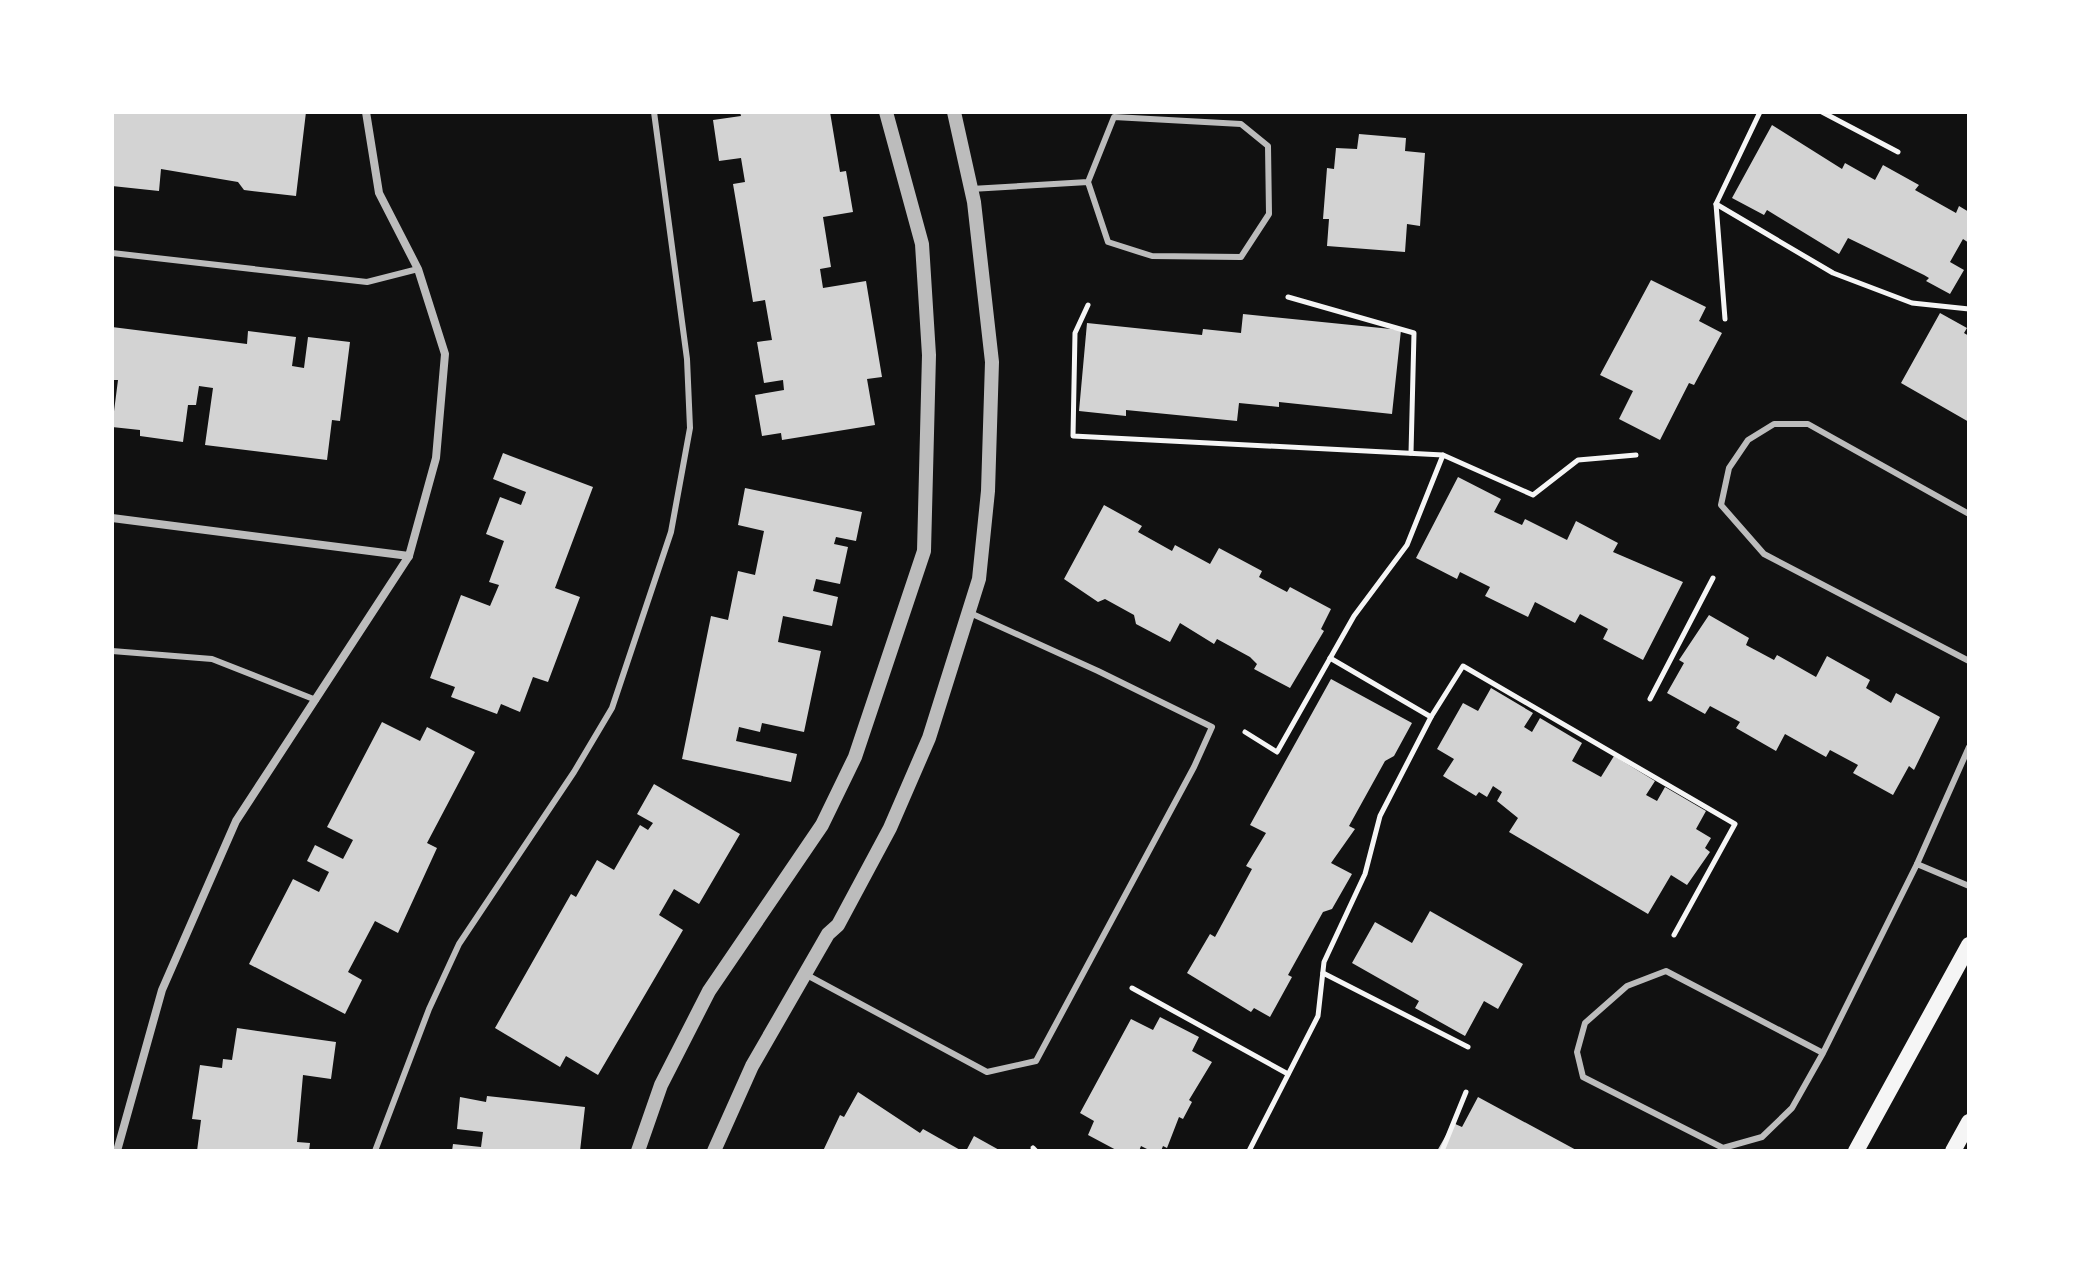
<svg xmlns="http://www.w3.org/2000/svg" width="2081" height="1263" font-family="Rubik,sans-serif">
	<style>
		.building { fill: #d3d3d3 }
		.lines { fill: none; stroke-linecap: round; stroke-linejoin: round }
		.path { stroke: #f5f5f5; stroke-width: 5 }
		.service { stroke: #bcbcbc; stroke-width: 6 }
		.minor { stroke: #bcbcbc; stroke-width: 8 }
		.tertiary { stroke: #bcbcbc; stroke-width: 14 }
		.secondary { stroke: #f5f5f5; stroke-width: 16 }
	</style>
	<rect width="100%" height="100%" fill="#111"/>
	<!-- building -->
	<g class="building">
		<polygon points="112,112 216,114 216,112 306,112 296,196 244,190 238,182 161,169 159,191 112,186"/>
		<polygon points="740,112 830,112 840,172 846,171 853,212 823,217 831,267 820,269 823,288 866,281 882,377 867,379 875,425 782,440 781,433 762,436 755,395 784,390 783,380 764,383 757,342 772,340 765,300 753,302 733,184 745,182 741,158 719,161 713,120 741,116"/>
		<polygon points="1772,125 1842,169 1845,163 1875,180 1883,165 1919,185 1915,190 1956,213 1959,206 1969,212 1969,243 1963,239 1950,262 1964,270 1950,294 1926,281 1929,278 1924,275 1848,238 1839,254 1767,210 1764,215 1732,198"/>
		<polygon points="1359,134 1406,138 1405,151 1425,153 1420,226 1407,224 1405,252 1327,246 1329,219 1323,219 1327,168 1334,169 1336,148 1357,149"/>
		<polygon points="1651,280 1706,307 1699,321 1722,333 1694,385 1689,383 1660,440 1619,419 1633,391 1600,375"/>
		<polygon points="1940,313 1967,328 1964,333 1969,336 1969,422 1901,383"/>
		<polygon points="1243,314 1401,330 1392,414 1279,402 1279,407 1239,403 1237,421 1126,410 1126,416 1079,411 1087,323 1202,335 1203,329 1241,333"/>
		<polygon points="112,327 247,344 248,331 296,337 292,366 304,368 308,337 350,342 340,421 332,420 327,460 205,445 213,388 199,386 196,405 188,405 183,442 140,436 140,430 112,427 118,380 112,380"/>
		<polygon points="503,453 593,487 555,588 580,597 548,682 533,677 520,712 501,704 497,714 451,697 455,687 430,678 461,595 490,606 499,585 489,582 504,541 486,534 500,497 521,505 526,492 493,479"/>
		<polygon points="1458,477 1501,499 1494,512 1522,525 1525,519 1567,540 1576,521 1618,543 1613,552 1683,582 1643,660 1603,639 1608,629 1580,614 1575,623 1535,602 1528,617 1485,596 1490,587 1460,572 1457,579 1416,558"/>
		<polygon points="745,488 862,512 856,541 836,537 834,544 848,547 840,584 816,579 813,591 838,597 832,626 783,616 778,642 821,651 804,732 762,723 760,732 739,727 736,741 797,754 791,782 682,759 711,616 728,620 738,571 755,575 764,531 738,525"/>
		<polygon points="1104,505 1142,526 1138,532 1172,551 1175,545 1210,564 1219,548 1262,571 1259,577 1287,592 1290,587 1331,609 1321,629 1324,631 1290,688 1254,669 1257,664 1250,657 1217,639 1214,644 1180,623 1170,642 1136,624 1134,615 1105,599 1098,602 1064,579"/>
		<polygon points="1709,615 1749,638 1746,645 1774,660 1777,655 1816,677 1827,656 1870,680 1866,688 1891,703 1896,693 1940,717 1914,770 1909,766 1893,795 1853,773 1858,765 1830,750 1826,757 1785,734 1776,751 1736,728 1740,722 1710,706 1705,714 1667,693 1684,663 1679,660"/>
		<polygon points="1331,679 1412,723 1394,756 1385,761 1349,826 1355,829 1331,863 1352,874 1332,909 1323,912 1288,975 1292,977 1270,1017 1254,1008 1251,1012 1187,973 1210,934 1215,937 1252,869 1246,866 1266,833 1250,825"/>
		<polygon points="1491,688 1533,713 1524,727 1532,732 1540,718 1582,743 1572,761 1601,777 1614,756 1655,781 1646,795 1657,801 1665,787 1706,811 1696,829 1711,838 1705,848 1710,852 1687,885 1671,875 1648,914 1509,832 1518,818 1497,801 1502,792 1493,786 1487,797 1479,792 1476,796 1443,776 1454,759 1437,749 1463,703 1478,711"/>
		<polygon points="382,722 420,741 427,727 475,752 427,843 437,848 398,933 375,921 348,972 362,980 345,1014 249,964 293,879 319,892 329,872 307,861 315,845 343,859 353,840 327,827"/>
		<polygon points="654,784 740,834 699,904 674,889 659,915 683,930 598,1075 566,1056 560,1067 495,1028 571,894 576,897 597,860 614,870 640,825 648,830 653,823 637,814"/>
		<polygon points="1430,911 1523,964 1498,1009 1484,1001 1465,1036 1415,1008 1419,1001 1352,963 1375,922 1412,943"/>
		<polygon points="1160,1017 1199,1037 1192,1051 1212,1062 1189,1100 1192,1102 1183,1119 1179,1117 1167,1148 1163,1146 1161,1151 1151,1151 1141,1146 1139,1151 1118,1151 1088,1135 1094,1121 1080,1113 1131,1019 1153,1030"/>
		<polygon points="237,1028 336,1042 331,1079 303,1075 297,1142 310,1143 309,1151 197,1151 201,1120 192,1119 200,1065 222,1068 223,1059 232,1060"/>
		<polygon points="858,1092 920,1133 923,1129 962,1151 823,1151 840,1115 844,1117"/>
		<polygon points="487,1096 585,1107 580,1151 452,1151 453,1144 481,1147 483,1132 457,1129 460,1097 486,1102"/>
		<polygon points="1478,1097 1578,1151 1437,1151 1453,1123 1462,1127"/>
		<polygon points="974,1136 1001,1151 966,1151"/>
	</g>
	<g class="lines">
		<!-- path -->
		<g class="path">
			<polyline points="1822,112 1898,152"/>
			<polyline points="1716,204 1833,273 1912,303 1969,309"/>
			<polyline points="1288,297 1414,333 1411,453"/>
			<polyline points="1088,305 1075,333 1073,436 1443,455"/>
			<polyline points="1725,319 1716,204 1760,112"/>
			<polyline points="1330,658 1431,717 1463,666 1735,824 1674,935"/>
			<polyline points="1650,699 1713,578"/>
			<polyline points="1245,732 1277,752 1354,616 1407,545 1443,455 1533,495 1578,460 1636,455"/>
			<polyline points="1323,973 1468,1047"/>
			<polyline points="1132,988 1288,1074"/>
			<polyline points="1033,1148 1036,1151"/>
			<polyline points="1249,1151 1318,1016 1324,962 1365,874 1380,816 1431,717"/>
			<polyline points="1442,1151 1466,1092"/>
		</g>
		<!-- service -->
		<g class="service">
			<polyline points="971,189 1088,182 1108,242 1152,256 1241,257 1269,214 1268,146 1241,124 1114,117 1088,182"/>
			<polyline points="112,253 367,282 418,269"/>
			<polyline points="1969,514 1808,424 1774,424 1748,440 1729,468 1721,505 1764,554 1969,661"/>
			<polyline points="112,651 212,659 316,700"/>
			<polyline points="1917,864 1969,747"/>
			<polyline points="805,974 987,1072 1036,1061 1194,767 1212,727 1098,671 968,612"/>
			<polyline points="1823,1053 1666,971 1627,986 1585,1023 1577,1052 1583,1077 1723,1148 1762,1137 1792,1108 1823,1053 1917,864 1969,886"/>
			<polyline points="375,1151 429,1009 459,944 574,772 612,708 671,532 690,428 687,359 654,112"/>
		</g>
		<!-- minor -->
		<g class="minor">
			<polyline points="112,518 409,556"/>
			<polyline points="117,1151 162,990 236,821 409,556 436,458 445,354 418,269 379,193 366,112"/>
		</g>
		<!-- tertiary -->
		<g class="tertiary">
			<polyline points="638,1151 661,1085 709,991 822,825 855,757 924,551 929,355 922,244 886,112"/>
			<polyline points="714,1151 752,1066 828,934 838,925 890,828 929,738 979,579 988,491 992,362 974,202 954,112"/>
		</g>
		<!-- secondary -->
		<g class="secondary">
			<polyline points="1856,1151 1969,945"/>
			<polyline points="1953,1151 1969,1122"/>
		</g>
	</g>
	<!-- border -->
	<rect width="2081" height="1263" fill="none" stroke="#ffffff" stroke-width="228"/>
</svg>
